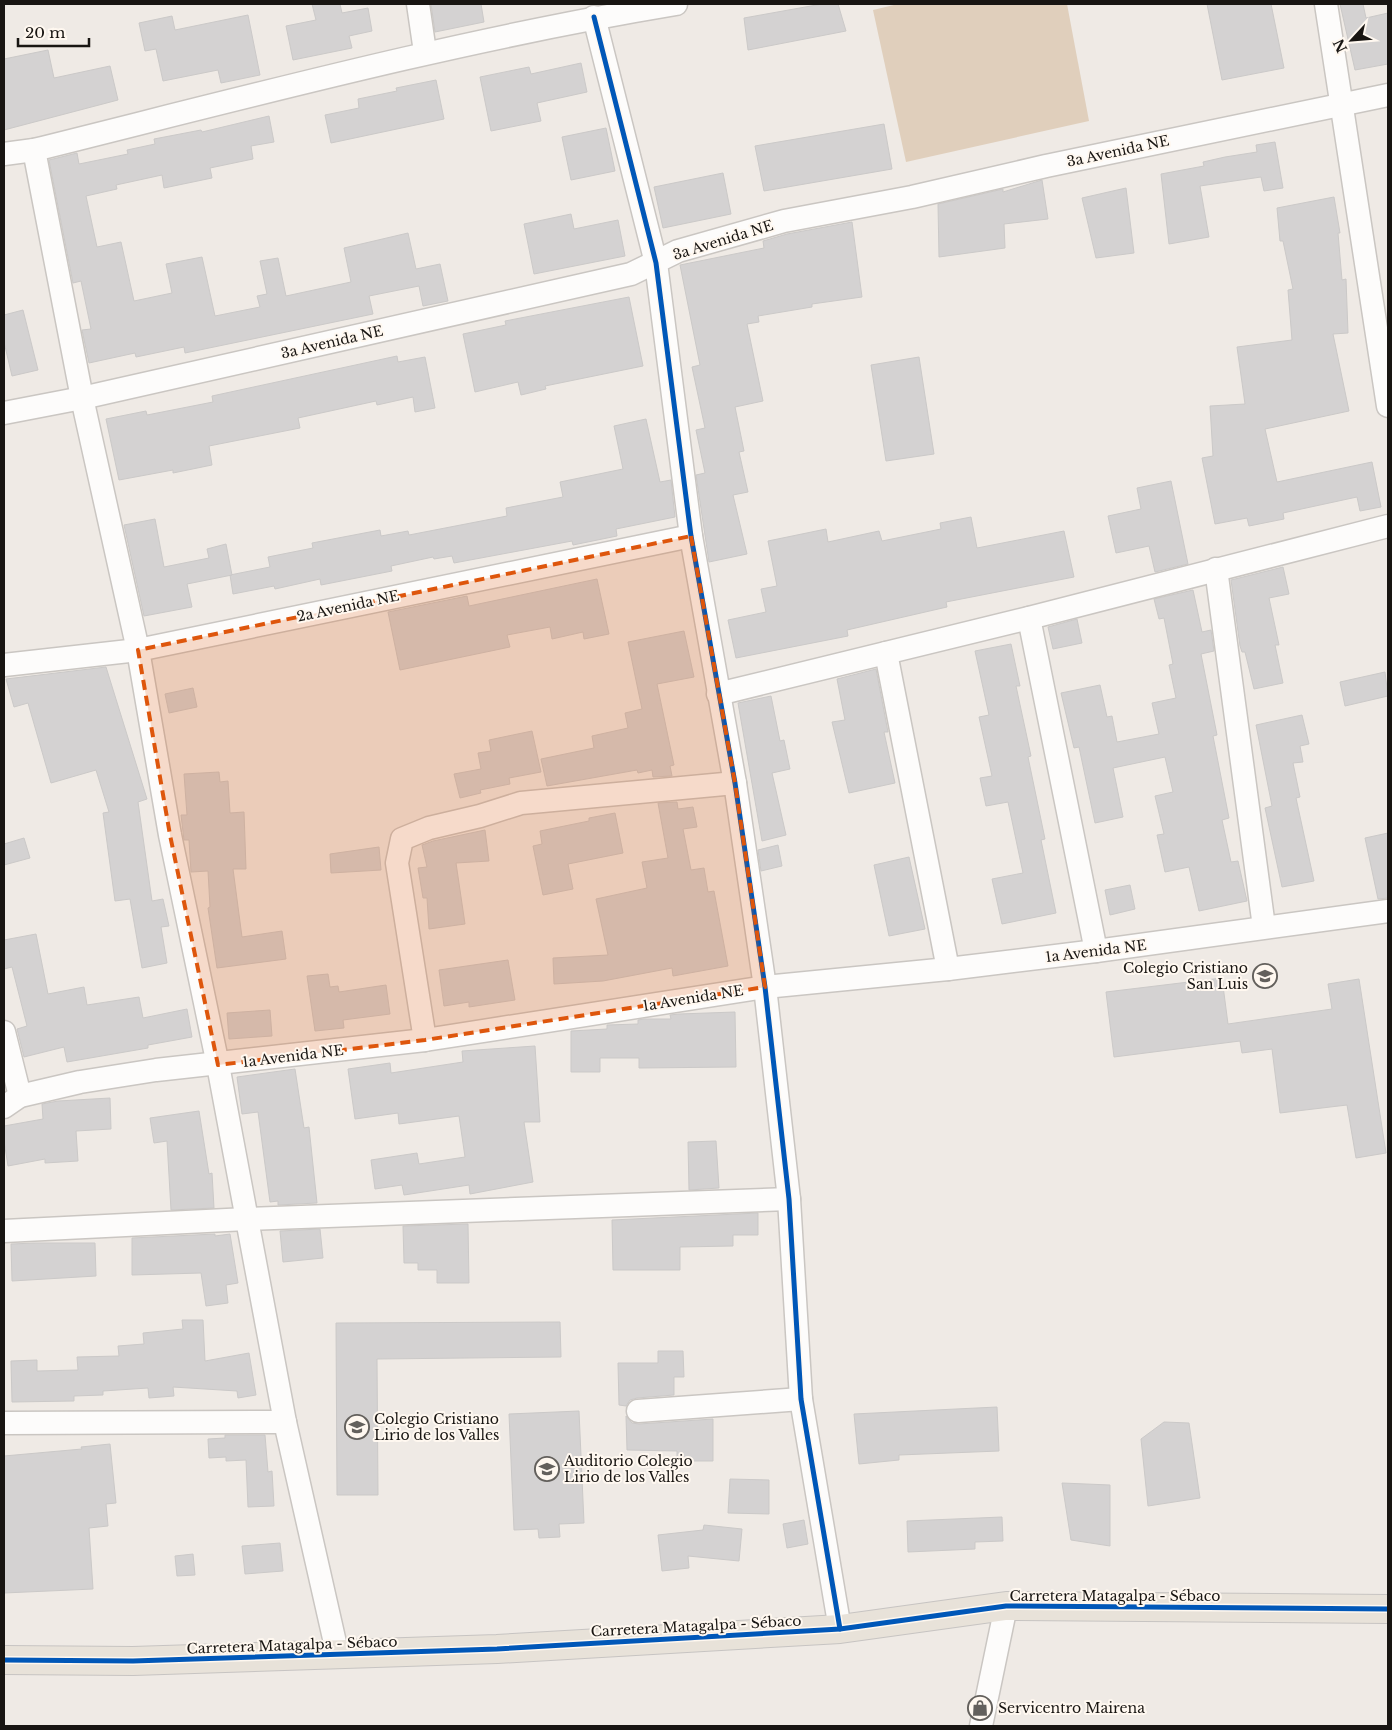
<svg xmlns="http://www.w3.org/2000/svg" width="1392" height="1730" font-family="'Libre Baskerville',serif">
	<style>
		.forest { fill: #e0cfbc }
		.building { fill: #d4d2d2; stroke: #cbc9c8 }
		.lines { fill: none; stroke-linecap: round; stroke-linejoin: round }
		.street-casing { stroke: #cac6c2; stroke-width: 25 }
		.primary-casing { stroke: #c7c4c2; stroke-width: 30 }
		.street { stroke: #fdfcfb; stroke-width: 22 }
		.primary { stroke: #e8e2d9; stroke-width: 28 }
		.cycleway-casing { stroke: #fff8f0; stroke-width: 8 }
		.cycleway { stroke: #0057b8; stroke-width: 5 }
		.marked { fill: #de560c; fill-opacity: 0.2; stroke: #de560c; stroke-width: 4; stroke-dasharray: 10 6; stroke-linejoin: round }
		.labels { text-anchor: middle; stroke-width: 4; stroke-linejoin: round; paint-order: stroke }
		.street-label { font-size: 14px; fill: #181512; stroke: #fff8f0 }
		.poi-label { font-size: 14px; fill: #181512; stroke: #fff8f0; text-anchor: start }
	</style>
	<rect width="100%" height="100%" fill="#efeae5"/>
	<!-- forest -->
	<polygon class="forest" points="898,4 1067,4 1089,121 906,162 873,10"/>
	<!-- building -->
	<g class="building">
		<polygon points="312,4 340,4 342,13 368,8 372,31 349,36 352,48 293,60 286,26 316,20"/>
		<polygon points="431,4 481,4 484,22 435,32"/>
		<polygon points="822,4 838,4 846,31 748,50 744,18"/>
		<polygon points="1207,4 1271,4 1284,68 1222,80"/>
		<polygon points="1340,4 1363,4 1366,18 1388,13 1388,64 1355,70"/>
		<polygon points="248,15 260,75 221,83 218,70 163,81 156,49 145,51 139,23 172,16 175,30"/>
		<polygon points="48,50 54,78 110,66 118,100 4,130 4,59"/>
		<polygon points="581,63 587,92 537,103 541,121 491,131 480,77 529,67 531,74"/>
		<polygon points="436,80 444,119 331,143 325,115 359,108 358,99 397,91 396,88"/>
		<polygon points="269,116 274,142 251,146 253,159 210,168 212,178 164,188 162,175 116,185 117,189 86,196 97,247 121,242 134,301 172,293 166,264 202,257 215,316 260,307 257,296 267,294 260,261 278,258 286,296 351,282 344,248 408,233 416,269 440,264 448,301 423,306 419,286 369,296 373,314 185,353 184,347 136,357 135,353 89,363 82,330 91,329 81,281 73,283 49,160 77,153 79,164 128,154 127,150 155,144 154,139 201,130 202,132"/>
		<polygon points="884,124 892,169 764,191 755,146"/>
		<polygon points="606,128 615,171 571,180 562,137"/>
		<polygon points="1275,142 1283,188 1264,191 1261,177 1200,186 1209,237 1169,244 1161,174 1204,166 1203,162 1225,157 1257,152 1256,145"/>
		<polygon points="723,173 731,214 663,228 654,187"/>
		<polygon points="1042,180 1048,219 1004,224 1005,248 939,257 938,204 1003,189 1003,192"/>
		<polygon points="1126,188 1134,253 1096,258 1082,198"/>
		<polygon points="1334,197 1340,233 1338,233 1342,280 1346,279 1348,333 1333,334 1349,411 1265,429 1277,482 1372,462 1381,507 1360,511 1357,497 1283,513 1284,519 1249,526 1247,518 1215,524 1202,458 1213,456 1210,406 1245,404 1237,347 1292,340 1288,290 1293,289 1283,241 1280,241 1277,208"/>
		<polygon points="571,214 574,229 618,220 625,256 534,274 524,224"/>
		<polygon points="852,222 862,297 812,304 812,307 758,316 759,322 747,324 763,401 735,407 744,451 739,452 748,492 733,495 747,554 709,562 696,475 705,473 696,430 705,428 692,367 700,365 680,265 764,248 763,241 787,234"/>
		<polygon points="629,297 643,366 545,386 546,389 521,395 518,382 475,392 463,334 506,325 505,321"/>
		<polygon points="23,310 38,370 12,376 4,342 4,315"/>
		<polygon points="397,356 398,362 425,357 435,408 415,412 413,397 377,405 376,401 298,418 300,428 209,446 212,465 173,473 173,470 119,480 106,419 146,411 147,415 213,402 212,396"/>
		<polygon points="919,357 934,454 886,461 871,365"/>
		<polygon points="646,419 660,482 671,480 675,517 616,529 617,536 573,545 572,541 454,563 452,556 434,559 433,557 391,566 392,571 321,585 320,579 275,589 274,586 233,594 230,575 270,567 268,557 313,548 312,543 380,530 381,536 408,531 409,535 507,516 506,508 563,497 560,482 623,469 614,426"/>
		<polygon points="1171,481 1188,564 1155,572 1149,546 1116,553 1108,516 1141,509 1137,488"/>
		<polygon points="971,517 977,548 1064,531 1074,577 946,602 947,607 847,630 848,636 736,658 728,620 766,612 761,589 777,586 768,541 826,529 828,542 879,531 882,541 941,529 940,523"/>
		<polygon points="155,519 164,567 209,558 207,549 226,544 232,575 187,584 192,607 144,616 124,525"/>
		<polygon points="1283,567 1289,594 1269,598 1279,645 1275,645 1283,683 1254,689 1245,652 1242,652 1240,646 1231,580"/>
		<polygon points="597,579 609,634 584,639 583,632 552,639 550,627 507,635 510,647 400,670 388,612 467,596 469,606"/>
		<polygon points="1193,590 1202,632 1211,630 1214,651 1201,654 1217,735 1213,736 1229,818 1222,820 1231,862 1238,861 1247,901 1199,911 1189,867 1165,872 1157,835 1164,834 1155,796 1173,792 1165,757 1113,768 1123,817 1095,823 1079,747 1074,748 1061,693 1100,685 1107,717 1112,716 1117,742 1159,734 1152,703 1176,698 1169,665 1173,664 1164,618 1159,619 1154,599"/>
		<polygon points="1077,619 1082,643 1053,649 1048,627"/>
		<polygon points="684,631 694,677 657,684 674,765 670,766 672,776 653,777 652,770 638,773 637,770 547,786 541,759 594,748 592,736 628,728 625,713 642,709 628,642"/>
		<polygon points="1011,644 1020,686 1016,686 1031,756 1028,757 1045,839 1041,840 1056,913 1002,924 992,879 1023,873 1008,802 986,806 980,778 992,776 979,717 989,715 975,651"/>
		<polygon points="106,667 147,799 138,802 152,901 163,899 169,926 161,927 167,963 142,968 130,899 115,901 103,813 109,812 96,770 51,783 28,703 14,707 6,679"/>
		<polygon points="876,669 888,732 884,732 895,783 849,793 832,722 845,720 837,679"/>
		<polygon points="1385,672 1388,696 1345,706 1340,682"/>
		<polygon points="193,688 197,707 169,713 165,694"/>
		<polygon points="771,696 780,741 784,740 790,769 772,773 786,835 762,841 738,703"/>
		<polygon points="1302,715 1309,744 1300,746 1303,762 1293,763 1300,797 1296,798 1314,881 1282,887 1265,808 1272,806 1256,725"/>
		<polygon points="532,731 541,772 509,778 510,784 480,790 481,793 460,798 454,774 481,769 478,753 491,751 489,740"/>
		<polygon points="219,772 220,782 228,781 230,813 244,812 246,869 233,869 242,937 282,931 286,959 217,968 208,908 210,907 208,871 191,872 189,840 184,840 181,815 187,815 184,774"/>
		<polygon points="677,802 678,809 693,807 697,827 683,829 691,870 704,868 708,892 714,891 728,966 673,976 672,968 603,981 554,984 553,958 608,955 596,899 647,888 642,862 668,858 658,803"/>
		<polygon points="615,813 623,853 568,864 573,889 543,895 533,846 542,844 540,831 589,821 589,818"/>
		<polygon points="485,830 489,861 456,863 465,924 429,929 427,898 423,898 418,868 427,867 422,845 433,841"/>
		<polygon points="1388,833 1388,898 1378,899 1365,838"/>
		<polygon points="24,838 30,858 4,865 4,844"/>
		<polygon points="778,845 782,866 761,871 758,850"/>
		<polygon points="379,847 381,870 331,873 330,854"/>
		<polygon points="909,857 925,929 889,936 874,865"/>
		<polygon points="1130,885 1135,909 1110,915 1105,890"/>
		<polygon points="36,934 48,994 84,987 87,1005 139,997 143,1018 187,1009 192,1037 148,1045 148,1048 67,1062 64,1047 24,1057 17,1029 27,1026 12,967 4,969 4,940"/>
		<polygon points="508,960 515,1000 469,1007 469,1002 444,1006 439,970"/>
		<polygon points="328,974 330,987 338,986 339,992 386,985 390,1014 343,1020 344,1028 315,1031 307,976"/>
		<polygon points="1222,978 1228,1024 1332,1009 1328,984 1359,979 1386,1153 1356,1158 1347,1105 1280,1113 1272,1049 1242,1053 1240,1041 1114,1057 1106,992"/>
		<polygon points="270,1010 272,1036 229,1039 227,1013"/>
		<polygon points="735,1012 736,1067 639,1068 639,1058 600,1058 600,1072 571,1072 571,1031 607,1029 607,1025 638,1024 638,1020 644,1019 671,1019 670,1015 679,1014"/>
		<polygon points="535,1046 540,1122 524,1122 533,1182 470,1194 469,1185 404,1195 402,1185 375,1189 371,1160 417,1153 419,1164 465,1157 459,1116 399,1124 398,1113 355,1119 348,1069 390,1063 391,1073 463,1062 462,1051"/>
		<polygon points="295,1069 304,1128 309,1127 317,1203 278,1205 278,1201 270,1202 258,1112 242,1114 237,1077"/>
		<polygon points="110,1098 111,1129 76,1131 78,1161 45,1163 45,1159 8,1166 4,1141 4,1126 43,1119 42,1104 58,1101"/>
		<polygon points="199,1111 209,1174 212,1173 214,1208 171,1210 167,1141 154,1143 150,1118"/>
		<polygon points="716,1141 719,1188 689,1190 688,1142"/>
		<polygon points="758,1213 758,1235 733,1235 733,1246 680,1247 680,1270 613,1270 612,1220"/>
		<polygon points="468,1224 469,1283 437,1283 437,1270 418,1270 418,1263 404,1263 403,1226"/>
		<polygon points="320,1229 323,1258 283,1262 280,1231"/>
		<polygon points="215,1234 215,1236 230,1234 238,1283 226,1285 228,1303 206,1306 201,1273 132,1275 132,1238"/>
		<polygon points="35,1243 95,1243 96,1276 12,1281 11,1244"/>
		<polygon points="182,1320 203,1320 205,1361 249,1353 256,1395 238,1398 237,1391 173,1387 174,1396 149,1398 148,1388 103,1391 103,1395 74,1396 74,1401 12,1402 11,1361 37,1360 37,1371 78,1370 77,1357 119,1356 118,1346 144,1344 143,1333 183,1329"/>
		<polygon points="560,1322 561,1357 377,1359 378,1495 337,1495 336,1323"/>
		<polygon points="658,1351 683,1351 684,1377 674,1377 674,1395 637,1398 630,1400 626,1406 619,1405 618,1363 658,1363"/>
		<polygon points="997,1407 999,1451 899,1455 899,1460 859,1464 854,1414"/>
		<polygon points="579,1411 584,1523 559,1524 560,1537 539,1538 538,1529 514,1530 509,1414"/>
		<polygon points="626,1416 632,1423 639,1424 713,1419 713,1461 677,1461 677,1451 627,1450"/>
		<polygon points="1164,1422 1189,1423 1200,1498 1148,1506 1141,1439"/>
		<polygon points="225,1435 265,1435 268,1472 272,1471 274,1506 248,1507 246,1460 226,1461 226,1457 209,1458 208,1439 225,1438"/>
		<polygon points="110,1444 116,1503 106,1504 108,1526 89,1528 93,1589 4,1593 4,1456 82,1449 81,1447"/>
		<polygon points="730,1479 769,1480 769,1514 728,1513"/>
		<polygon points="1062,1483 1110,1485 1110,1546 1071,1540"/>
		<polygon points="1002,1517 1003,1541 975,1542 975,1549 908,1552 907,1521"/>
		<polygon points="804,1520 808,1544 787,1548 783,1524"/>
		<polygon points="704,1525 742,1529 739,1561 688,1556 689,1568 662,1571 658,1535 703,1530"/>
		<polygon points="280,1543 283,1571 245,1574 242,1546"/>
		<polygon points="193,1554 195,1575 177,1576 175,1556"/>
	</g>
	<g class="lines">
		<defs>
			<g id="street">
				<polyline points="418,4 425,52"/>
				<polyline points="1326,4 1388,406"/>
				<polyline points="594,17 656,263 691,536 735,783 765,987 789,1199 801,1399 840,1629"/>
				<polyline points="34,150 82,398 138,650 170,835 218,1065 285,1422 338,1656"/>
				<path d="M 4,154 L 34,150 C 247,97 459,40 676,4"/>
				<polyline points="4,413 82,398 631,274 678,251 784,221 912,197 1046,166 1388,95"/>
				<polyline points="1216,569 1264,927"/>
				<polyline points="1029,618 1096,951"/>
				<polyline points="886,653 948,969"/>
				<polyline points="4,665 138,650 691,536"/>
				<polyline points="718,694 1029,618 1388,526"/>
				<polyline points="4,1032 20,1096"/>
				<polyline points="425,1040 397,863 402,839 429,828 480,816 521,803 735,783"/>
				<polyline points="4,1107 20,1096 80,1082 156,1070 425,1040 765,987 948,969 1096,951 1388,911"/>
				<polyline points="4,1231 247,1219 789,1199"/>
				<polyline points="638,1411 801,1399"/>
				<polyline points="4,1423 285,1422"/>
				<polyline points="981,1726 1006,1606"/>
			</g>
			<polyline id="primary" points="4,1660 133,1661 497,1649 840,1629 1006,1606 1388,1609"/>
		</defs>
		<!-- street casing -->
		<use href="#street" class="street-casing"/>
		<!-- primary casing -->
		<use href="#primary" class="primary-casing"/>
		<!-- street -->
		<use href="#street" class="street"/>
		<!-- primary -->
		<use href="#primary" class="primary"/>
		<defs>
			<g id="cycleway">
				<polyline points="594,17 656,263 691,536 735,783 765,987 789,1199 801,1399 840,1629"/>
				<polyline points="4,1660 133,1661 497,1649 840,1629 1006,1606 1388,1609"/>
			</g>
		</defs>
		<!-- cycleway casing -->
		<use href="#cycleway" class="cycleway-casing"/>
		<!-- cycleway -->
		<use href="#cycleway" class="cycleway"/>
	</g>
	<!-- marked area -->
	<path class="marked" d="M 691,536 L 735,783 L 765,987 L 425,1040 L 218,1065 L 170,835 L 138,650 Z"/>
	<!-- icons -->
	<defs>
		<symbol id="school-ring" viewBox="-11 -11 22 22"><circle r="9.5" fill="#fff8f0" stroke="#63605c" stroke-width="1.5"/><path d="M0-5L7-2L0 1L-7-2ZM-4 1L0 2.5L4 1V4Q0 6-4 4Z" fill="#63605c"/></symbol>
		<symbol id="shop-ring" viewBox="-11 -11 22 22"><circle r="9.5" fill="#fff8f0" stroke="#63605c" stroke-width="1.5"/><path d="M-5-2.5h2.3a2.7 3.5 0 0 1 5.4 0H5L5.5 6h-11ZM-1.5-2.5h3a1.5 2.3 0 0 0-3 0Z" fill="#63605c"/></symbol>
	</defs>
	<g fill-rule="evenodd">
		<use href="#school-ring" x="1251" y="962" width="28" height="28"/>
		<use href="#school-ring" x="343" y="1413" width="28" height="28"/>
		<use href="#school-ring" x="533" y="1455" width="28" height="28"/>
		<use href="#shop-ring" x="966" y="1694" width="28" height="28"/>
	</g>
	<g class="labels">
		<!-- street labels -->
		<g class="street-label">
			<text transform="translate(1118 151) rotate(-12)" y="5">3a Avenida NE</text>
			<text transform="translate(723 240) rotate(-17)" y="5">3a Avenida NE</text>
			<text transform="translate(332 342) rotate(-13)" y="5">3a Avenida NE</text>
			<text transform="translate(348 606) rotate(-12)" y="5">2a Avenida NE</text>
			<text transform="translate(1096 951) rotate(-7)" y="5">1a Avenida NE</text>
			<text transform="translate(693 998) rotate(-9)" y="5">1a Avenida NE</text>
			<text transform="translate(293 1056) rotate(-7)" y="5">1a Avenida NE</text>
			<text x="1115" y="1601">Carretera Matagalpa - Sébaco</text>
			<text transform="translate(696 1626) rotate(-3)" y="5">Carretera Matagalpa - Sébaco</text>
			<text transform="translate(292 1645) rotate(-2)" y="5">Carretera Matagalpa - Sébaco</text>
		</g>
		<!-- poi labels -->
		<g class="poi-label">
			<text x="1248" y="973" text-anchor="end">Colegio Cristiano<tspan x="1248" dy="16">San Luis</tspan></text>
			<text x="374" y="1424">Colegio Cristiano<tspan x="374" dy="16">Lirio de los Valles</tspan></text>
			<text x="564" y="1466">Auditorio Colegio<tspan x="564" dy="16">Lirio de los Valles</tspan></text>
			<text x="998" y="1713">Servicentro Mairena</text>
		</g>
	</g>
	<!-- border -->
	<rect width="1392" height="1730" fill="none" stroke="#181512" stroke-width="10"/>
	<!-- north arrow -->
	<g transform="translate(1352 40) rotate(244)" stroke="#fff8f0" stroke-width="4" paint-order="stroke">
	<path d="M0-4L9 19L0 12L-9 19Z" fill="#181512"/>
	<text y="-8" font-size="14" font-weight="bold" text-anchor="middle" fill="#181512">N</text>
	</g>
	<!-- scale -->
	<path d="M18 38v8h71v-8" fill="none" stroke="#181512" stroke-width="2.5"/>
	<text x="25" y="38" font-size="15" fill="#181512" stroke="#fff8f0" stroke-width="4" paint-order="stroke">20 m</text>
</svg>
